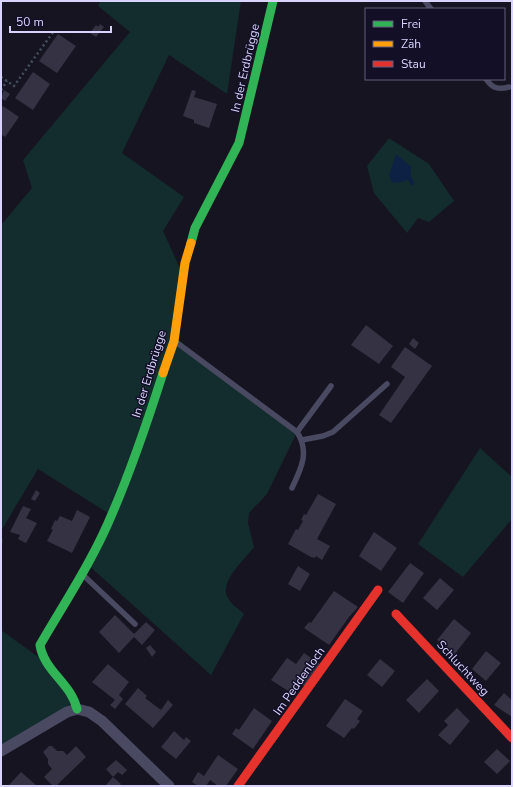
<svg xmlns="http://www.w3.org/2000/svg" width="513" height="787" font-family="'Nunito Sans',sans-serif">
	<style>
		.green { fill: #132c2d }
		.water { fill: #0d2144 }
		.lines { fill: none; stroke-linecap: round; stroke-linejoin: round }
		.stream { stroke: #0d2144; stroke-width: 4 }
		.building { fill: #343243 }
		.path { stroke: #44505f; stroke-width: 2.5; stroke-dasharray: 2 3; stroke-linecap: butt }
		.lane { stroke: #4a4962; stroke-width: 5.5 }
		.street { stroke: #4a4962; stroke-width: 11 }
		.fast { stroke: #30b455; stroke-width: 9 }
		.slow { stroke: #ff9f0a; stroke-width: 9 }
		.jam { stroke: #e5322d; stroke-width: 9 }
		.labels { text-anchor: middle; stroke-width: 3; stroke-linejoin: round; paint-order: stroke }
		.street-label { font-size: 12px; fill: #d9d4ff; stroke: #130f26 }
	</style>
	<rect width="100%" height="100%" fill="#161421"/>
	<!-- green -->
	<g class="green">
		<path d="M 100,1 L 241,1 L 227,94 L 169,55 L 122,153 L 184,197 L 163,231 L 180,268 L 174,341 L 297,432 L 267,494 L 249,513 L 248,523 L 254,547 C 245,559 218,583 228,598 C 231,604 239,609 244,614 L 211,675 L 87,564 L 111,515 L 38,469 L 1,531 L 3,542 L 1,546 L 1,225 L 32,188 L 23,160 L 130,32 L 98,6 Z"/>
		<polygon points="389,138 429,164 454,201 429,222 418,218 407,233 374,193 367,166"/>
		<polygon points="480,448 512,477 512,519 463,577 418,544"/>
		<polygon points="1,630 44,661 76,700 1,751"/>
	</g>
	<!-- water -->
	<polygon class="water" points="396,154 411,167 411,174 406,181 394,183 391,181 389,175"/>
	<g class="lines">
		<!-- stream -->
		<polyline class="stream" points="409,177 412,183"/>
	</g>
	<!-- building -->
	<g class="building">
		<polygon points="100,24 104,27 96,37 90,33 96,25 98,27"/>
		<polygon points="58,34 76,46 57,73 39,61"/>
		<polygon points="33,72 50,84 33,110 15,98"/>
		<polygon points="4,90 10,94 5,101 1,98"/>
		<polygon points="192,90 196,91 194,97 217,104 209,128 194,123 194,120 183,116"/>
		<polygon points="3,106 19,117 5,137 1,134 1,108"/>
		<polygon points="366,325 393,346 379,364 351,345"/>
		<polygon points="413,338 419,343 415,349 409,344"/>
		<polygon points="405,347 432,366 391,423 379,415 405,377 391,367"/>
		<polygon points="36,490 40,493 35,501 31,499"/>
		<polygon points="318,494 336,504 317,539 330,546 322,560 316,556 315,558 311,557 288,544 296,529 298,530 303,521 301,520 304,514 306,515"/>
		<polygon points="23,506 31,509 26,518 37,523 26,543 18,539 20,535 10,532"/>
		<polygon points="77,510 90,517 72,553 47,541 53,530 51,529 55,520 57,521 60,516 72,521"/>
		<polygon points="374,532 397,548 381,571 359,556"/>
		<polygon points="410,563 424,573 403,603 388,592"/>
		<polygon points="298,566 310,574 300,591 288,584"/>
		<polygon points="440,578 454,590 437,610 423,598"/>
		<polygon points="334,591 358,607 349,617 329,645 304,628 309,622 311,623"/>
		<polygon points="115,615 134,634 146,622 155,630 142,645 134,637 119,653 99,632"/>
		<polygon points="454,619 471,633 455,654 437,640"/>
		<polygon points="150,645 156,652 152,657 146,648"/>
		<polygon points="486,651 501,663 486,681 472,669"/>
		<polygon points="304,653 320,664 305,687 300,683 293,694 271,680 287,658 296,664"/>
		<polygon points="380,659 395,671 382,687 367,675"/>
		<polygon points="108,664 129,682 119,695 123,699 115,709 110,705 115,700 92,682"/>
		<polygon points="427,679 439,691 419,713 406,700"/>
		<polygon points="138,688 147,696 145,698 161,710 168,700 173,705 153,728 125,704"/>
		<polygon points="504,693 512,700 512,717 494,705"/>
		<polygon points="345,699 363,711 357,719 360,721 354,729 352,728 344,738 326,726"/>
		<polygon points="254,708 272,721 253,749 232,734 236,728 239,730"/>
		<polygon points="457,708 470,721 450,745 438,735 448,725 444,721"/>
		<polygon points="174,731 184,740 186,737 191,741 176,759 161,747"/>
		<polygon points="49,746 52,746 57,751 63,751 67,755 76,746 86,757 56,786 53,786 44,777 52,769 48,764 48,759 43,752"/>
		<polygon points="497,749 510,761 497,774 484,762"/>
		<polygon points="218,755 238,769 226,786 218,786 210,780 206,786 198,786 192,782 198,772 204,776"/>
		<polygon points="116,760 127,770 122,775 118,772 113,777 106,769"/>
		<polygon points="21,772 37,786 8,786"/>
		<polygon points="113,777 121,784 119,786 105,786"/>
	</g>
	<g class="lines">
		<!-- path -->
		<g class="path">
			<polyline points="1,77 14,86 54,31"/>
			<polyline points="1,90 7,81"/>
		</g>
		<!-- lane -->
		<g class="lane">
			<polyline points="425,1 431,9"/>
			<path d="M 486,79 C 492,88 498,90 509,87"/>
			<path d="M 176,342 L 297,432 C 310,452 301,469 292,488"/>
			<polyline points="297,432 331,386"/>
			<polyline points="302,440 323,436 333,432 387,384"/>
			<polyline points="82,574 135,624"/>
		</g>
		<!-- street -->
		<polyline class="street" points="1,751 67,712 77,709 89,712 102,721 169,786"/>
		<!-- fast -->
		<g class="fast">
			<polyline points="191,243 195,228 239,143 273,1"/>
			<path d="M 77,709 C 71,683 44,671 40,645 C 65,602 93,560 112,514 C 132,468 148,420 163,373"/>
		</g>
		<!-- slow -->
		<polyline class="slow" points="163,373 174,341 185,263 191,243"/>
		<!-- jam -->
		<g class="jam">
			<polyline points="396,614 512,738"/>
			<polyline points="238,786 378,590"/>
		</g>
	</g>
	<g class="labels">
		<!-- street labels -->
		<g class="street-label">
			<text transform="translate(245 68) rotate(-77)" y="4">In der Erdbrügge</text>
			<text transform="translate(149 374) rotate(-73)" y="4">In der Erdbrügge</text>
			<text transform="translate(463 668) rotate(47)" y="4">Schluchtweg</text>
			<text transform="translate(299 681) rotate(-55)" y="4">Im Peddenloch</text>
		</g>
	</g>
	<!-- border -->
	<rect width="513" height="787" fill="none" stroke="#d9d4ff" stroke-width="4"/>
	<!-- legend -->
	<rect x="365" y="8" width="140" height="72" fill="#130f26" stroke="#625e7d"/>
	<rect x="373" y="21" width="20" height="6" fill="#30b455" stroke="#625e7d"/>
	<text x="401" y="28" font-size="12" fill="#d9d4ff">Frei</text>
	<rect x="373" y="41" width="20" height="6" fill="#ff9f0a" stroke="#625e7d"/>
	<text x="401" y="48" font-size="12" fill="#d9d4ff">Zäh</text>
	<rect x="373" y="61" width="20" height="6" fill="#e5322d" stroke="#625e7d"/>
	<text x="401" y="68" font-size="12" fill="#d9d4ff">Stau</text>
	<!-- scale -->
	<path d="M10 26v6h101v-6" fill="none" stroke="#d9d4ff" stroke-width="2"/>
	<text x="16" y="26" font-size="12" fill="#d9d4ff" stroke="#130f26" stroke-width="3" paint-order="stroke">50 m</text>
</svg>
